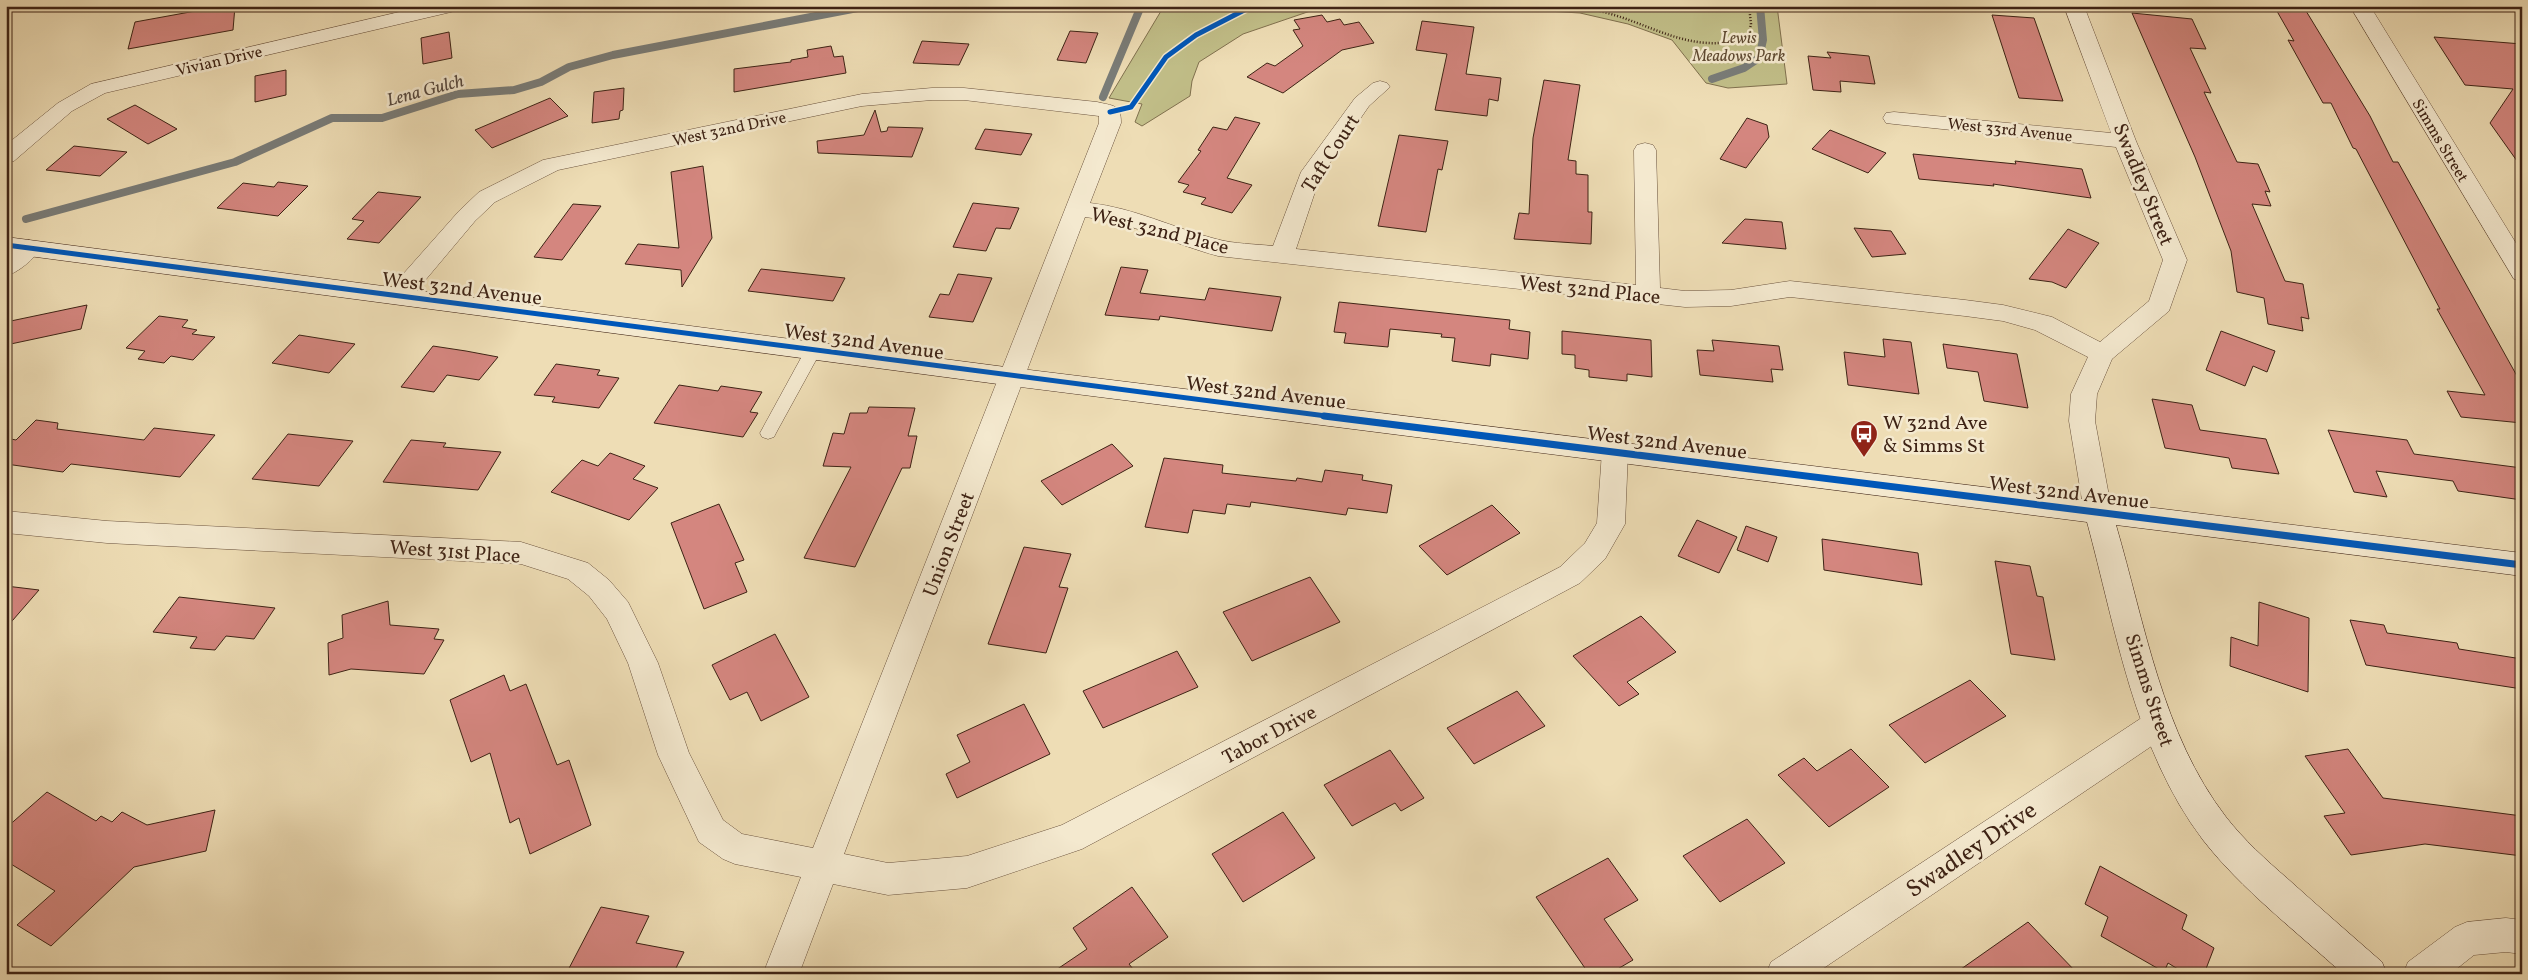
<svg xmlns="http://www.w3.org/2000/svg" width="2528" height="980" font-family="Vollkorn,serif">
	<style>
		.green { fill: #c1be88; stroke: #80704e }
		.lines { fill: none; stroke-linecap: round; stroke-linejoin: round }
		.stream { stroke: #797c78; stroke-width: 8 }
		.building { fill: #d4867f; stroke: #3e2315 }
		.lane-casing { stroke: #6a523d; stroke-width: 1 }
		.street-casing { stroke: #6a523d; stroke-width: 1 }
		.secondary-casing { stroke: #3e2315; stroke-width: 1 }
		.path { stroke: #3e2315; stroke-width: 2.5; stroke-dasharray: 1 2; stroke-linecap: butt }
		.lane { fill: #f4e9cf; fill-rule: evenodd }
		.street { fill: #f4e9cf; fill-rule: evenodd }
		.secondary { fill: #f4e9cf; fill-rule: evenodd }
		.cycleway-far1-casing { stroke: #f4e9cf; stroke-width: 8 }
		.cycleway-casing { stroke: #f4e9cf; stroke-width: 10 }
		.cycleway-far1 { stroke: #0057b8; stroke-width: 5 }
		.cycleway { stroke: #0057b8; stroke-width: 7 }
		.labels { text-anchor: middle; stroke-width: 5; stroke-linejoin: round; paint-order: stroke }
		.far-park-label { font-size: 16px; font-style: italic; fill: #5f4a32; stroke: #f4e9cf }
		.far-street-label { font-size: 16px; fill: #3e2315; stroke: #f4e9cf }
		.far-water-label { font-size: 18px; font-style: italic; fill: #56483e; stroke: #f4e9cf }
		.street-label { font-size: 20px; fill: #3e2315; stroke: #f4e9cf }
		.poi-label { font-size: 20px; fill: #3e2315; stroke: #f4e9cf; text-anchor: start }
		.near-street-label { font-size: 24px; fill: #3e2315; stroke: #f4e9cf }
	</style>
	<rect width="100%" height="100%" fill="#eeddb5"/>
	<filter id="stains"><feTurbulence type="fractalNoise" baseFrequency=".004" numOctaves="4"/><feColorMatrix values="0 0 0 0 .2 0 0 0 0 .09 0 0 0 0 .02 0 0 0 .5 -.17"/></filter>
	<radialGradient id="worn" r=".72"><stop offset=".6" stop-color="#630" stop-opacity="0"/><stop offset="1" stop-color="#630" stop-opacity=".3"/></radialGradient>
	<!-- green -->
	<g class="green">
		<polygon points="1164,6 1325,6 1243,34 1199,62 1192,81 1190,96 1142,126 1135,122 1142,104 1109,98"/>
		<polygon points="1464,6 1777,6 1787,84 1728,88 1706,83 1672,40 1628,24 1580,13"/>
	</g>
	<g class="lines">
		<!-- stream -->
		<g class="stream">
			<polyline points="1712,79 1744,68 1759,58 1763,40 1760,6"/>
			<polyline points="1103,97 1141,6"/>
			<polyline points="26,219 235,162 332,118 382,118 458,94 514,90 541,82 569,67 613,55 868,6"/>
		</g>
	</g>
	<!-- building -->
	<g class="building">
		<polygon points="223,6 235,6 233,30 128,49 135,22"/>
		<polygon points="2274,6 2303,6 2370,116 2393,162 2398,162 2522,385 2522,423 2461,417 2447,391 2485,395 2437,309 2440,309 2356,149 2353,148 2331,103 2323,103 2288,40 2294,41"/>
		<polygon points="2132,13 2192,19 2206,49 2190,48 2211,93 2204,92 2237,162 2258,164 2270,192 2265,191 2271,206 2252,204 2285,281 2303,284 2309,319 2301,317 2303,331 2268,324 2264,298 2237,292 2231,251 2195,157"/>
		<polygon points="1322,15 1327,22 1340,19 1344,25 1359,22 1374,43 1342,50 1283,93 1247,77 1267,63 1275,66 1303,46 1293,30 1300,29 1294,20"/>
		<polygon points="1992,15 2034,18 2063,101 2019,98"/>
		<polygon points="1422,21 1474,27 1466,74 1501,78 1498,101 1489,99 1487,116 1435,110 1447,54 1416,50"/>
		<polygon points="1070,31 1098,33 1086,63 1057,60"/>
		<polygon points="449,32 452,58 423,64 421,38"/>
		<polygon points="2434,37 2522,44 2522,168 2490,123 2513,89 2465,85"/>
		<polygon points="922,41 969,44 959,65 913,63"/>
		<polygon points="831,46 834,57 843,56 846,73 734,92 734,69 791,62 791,60 808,57 807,50"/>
		<polygon points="1827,52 1869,56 1875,84 1840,81 1841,92 1813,90 1808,56 1831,58"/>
		<polygon points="286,70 286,95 255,102 255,76"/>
		<polygon points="1544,80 1580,85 1568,160 1576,161 1576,174 1588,175 1588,212 1592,212 1591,244 1514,239 1519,213 1529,214 1533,138"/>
		<polygon points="624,88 623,110 620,111 619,119 592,123 594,92"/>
		<polygon points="550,98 568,116 492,148 475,130"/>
		<polygon points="135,105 177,129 148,144 107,119"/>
		<polygon points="875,110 881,132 887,131 888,127 923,128 912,157 818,153 817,141 864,135"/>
		<polygon points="1235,117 1260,123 1227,178 1252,185 1232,213 1201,204 1206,198 1183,192 1189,185 1178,182 1201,151 1198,150 1213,127 1227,130"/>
		<polygon points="1747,118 1767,125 1769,137 1746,168 1720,159"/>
		<polygon points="985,129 1032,134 1021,155 975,149"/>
		<polygon points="1830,130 1886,153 1868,173 1812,149"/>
		<polygon points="1399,135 1448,141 1442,170 1438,169 1426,232 1378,226"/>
		<polygon points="74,146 127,152 100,176 46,170"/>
		<polygon points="1913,154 2016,164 2015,161 2082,169 2091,198 1993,184 1994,186 1919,179"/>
		<polygon points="703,166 712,238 682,287 681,270 625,264 638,244 679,248 671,172"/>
		<polygon points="278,182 308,186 278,216 217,208 243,183 274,187"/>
		<polygon points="378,192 421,197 379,243 347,239 364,221 352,219"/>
		<polygon points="973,203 1019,208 1010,229 996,228 986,251 953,247"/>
		<polygon points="573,204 601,206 562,260 534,257"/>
		<polygon points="1745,219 1782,222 1786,249 1722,243"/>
		<polygon points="1854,228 1891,231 1906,254 1872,257"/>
		<polygon points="2068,229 2099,243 2066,288 2052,282 2029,279"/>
		<polygon points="1121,267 1148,270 1140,293 1205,300 1209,288 1281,297 1272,331 1160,316 1159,320 1105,315"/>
		<polygon points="761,269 845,278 833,301 748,291"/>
		<polygon points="958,274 992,278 973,322 929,317 940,294 949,295"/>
		<polygon points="1339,302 1510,320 1509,329 1530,332 1528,359 1491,354 1490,366 1452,361 1455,338 1441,337 1442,334 1390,329 1388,347 1344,343 1346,333 1334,332"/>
		<polygon points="87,305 81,329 6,345 6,322"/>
		<polygon points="159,316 188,320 182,327 197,330 192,334 215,337 193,360 171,356 164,363 138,359 145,351 126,348"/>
		<polygon points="1562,331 1651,340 1652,377 1627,374 1627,381 1589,377 1589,370 1575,368 1575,355 1562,354"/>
		<polygon points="2221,331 2275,351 2267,372 2253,366 2245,386 2206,370"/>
		<polygon points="299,335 355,344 329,373 272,363"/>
		<polygon points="1883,339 1911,342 1919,394 1848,385 1844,352 1885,357"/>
		<polygon points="1712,340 1779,346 1783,370 1771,369 1773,382 1700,375 1697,350 1714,351"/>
		<polygon points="1943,344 2017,354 2028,408 1984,401 1978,372 1947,368"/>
		<polygon points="433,346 466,351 498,357 479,380 447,375 434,392 401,387"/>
		<polygon points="556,364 600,370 597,375 619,378 599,408 552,402 555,397 534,395"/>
		<polygon points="679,385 718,391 721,386 762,392 750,412 758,413 743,437 654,423"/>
		<polygon points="2152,399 2192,405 2200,430 2266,439 2279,474 2232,468 2229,458 2165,448"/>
		<polygon points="869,407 915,408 908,436 917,436 910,468 902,468 855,567 804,558 851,467 823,466 833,433 844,434 850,413 867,413"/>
		<polygon points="36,420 58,423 57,429 144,440 154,428 215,435 180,477 71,464 63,472 6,464 6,438 16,440"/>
		<polygon points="2328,430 2407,440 2414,454 2522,468 2522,500 2458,491 2453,481 2376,471 2387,497 2354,492"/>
		<polygon points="288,434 353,441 319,486 252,479"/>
		<polygon points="411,440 446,443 443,447 501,452 478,490 383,482"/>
		<polygon points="1112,444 1133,466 1062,505 1041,481"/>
		<polygon points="610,453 645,466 633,479 658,488 629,520 551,492 582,460 598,466"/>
		<polygon points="1164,458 1223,465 1222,473 1296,481 1297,478 1322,482 1325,470 1363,475 1362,480 1392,485 1387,513 1348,508 1346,515 1251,502 1250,507 1227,504 1225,514 1193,510 1188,533 1145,527"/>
		<polygon points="719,504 744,560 735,563 747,592 704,609 671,523"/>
		<polygon points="1492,505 1520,533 1447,575 1419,546"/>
		<polygon points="1697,520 1737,537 1719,573 1678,556"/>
		<polygon points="1746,526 1777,537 1768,562 1737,550"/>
		<polygon points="1822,539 1918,553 1922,585 1824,570"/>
		<polygon points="1024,547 1071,554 1059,587 1068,588 1046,653 988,644"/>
		<polygon points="1995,561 2030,566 2037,596 2043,597 2055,660 2011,654"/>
		<polygon points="1310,577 1340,622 1252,661 1223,612"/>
		<polygon points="6,586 39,590 6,628"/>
		<polygon points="179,597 275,608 254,639 226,636 215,650 190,648 197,637 153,632"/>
		<polygon points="388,601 390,625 439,629 434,639 444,640 424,674 351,669 329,675 328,643 343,638 342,615"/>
		<polygon points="2259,602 2309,618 2308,692 2230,666 2231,637 2258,646"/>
		<polygon points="1641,616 1676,652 1627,682 1639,694 1619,706 1573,656"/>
		<polygon points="2350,620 2384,625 2387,633 2457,643 2459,649 2522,659 2522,689 2366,665"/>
		<polygon points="775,634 809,697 761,721 747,692 730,700 712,665"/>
		<polygon points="1177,651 1198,687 1103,728 1083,691"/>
		<polygon points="504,675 510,691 526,684 557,765 569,760 591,825 530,854 519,818 510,823 490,753 471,762 450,700"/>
		<polygon points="1970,680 2006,716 1925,763 1889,725"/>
		<polygon points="1517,691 1545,726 1474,764 1447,728"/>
		<polygon points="1024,704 1050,754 957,798 946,774 970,762 957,735"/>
		<polygon points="1851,749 1889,787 1829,827 1778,775 1804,758 1817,771"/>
		<polygon points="2348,749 2383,798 2522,816 2522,856 2425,844 2351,855 2324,816 2345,813 2305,756"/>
		<polygon points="1390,750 1424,798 1401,811 1395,803 1352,826 1324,785"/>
		<polygon points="47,792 96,821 101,816 112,822 122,812 147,825 215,810 206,851 134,867 51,946 17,925 55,891 6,861 6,828"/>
		<polygon points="1283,812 1315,858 1243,902 1212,854"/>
		<polygon points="1747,819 1785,863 1720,902 1683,856"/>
		<polygon points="1608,858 1638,900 1604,919 1633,960 1609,974 1589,974 1536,897"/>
		<polygon points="2100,866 2187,915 2182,929 2214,948 2204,974 2186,974 2168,963 2164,972 2101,936 2108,917 2085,904"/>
		<polygon points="1132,887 1168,937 1129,964 1137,974 1050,974 1087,949 1073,928"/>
		<polygon points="601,907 649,916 636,943 684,952 673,974 566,974"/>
		<polygon points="2028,922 2078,974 1954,974"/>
	</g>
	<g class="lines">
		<defs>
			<polygon id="lane" points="813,345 819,347 821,351 776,433 774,437 768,439 762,437 760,433 807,347"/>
			<g id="street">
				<polygon points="425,6 461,6 458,10 451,12 105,93 72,111 14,161 6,163 6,145 58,103 91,84"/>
				<path d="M 2064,6 L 2084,6 L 2136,141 L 2187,260 L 2169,311 L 2112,359 L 2097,394 L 2095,421 L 2112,512 L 2108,520 L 2098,523 L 2088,520 L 2084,512 L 2069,421 L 2071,394 L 2088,357 L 2035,330 L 2003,321 L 1965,316 L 1790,297 L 1731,306 L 1685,307 L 1218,256 C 1173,244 1131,222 1085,217 L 844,854 L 888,863 L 967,856 L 1062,825 L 1560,567 L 1585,543 L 1597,523 L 1602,452 L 1605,445 L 1615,442 L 1625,445 L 1628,452 L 1625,524 L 1605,559 L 1580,583 L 1082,849 L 967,888 L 888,895 L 833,884 L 799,974 L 763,974 L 801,877 L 735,864 L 723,859 L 699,842 L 658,755 L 628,663 L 607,619 L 589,596 L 568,579 L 521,564 L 107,543 L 6,533 L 6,511 L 107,521 L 521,542 L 588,563 L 609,580 L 628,602 L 658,663 L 689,753 L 723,820 L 742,834 L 813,848 L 1099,123 L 1099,116 L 964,100 L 932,100 L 862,106 L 558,170 L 495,202 L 475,221 L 407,302 L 398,304 L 389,302 L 386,296 L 389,290 L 459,211 L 479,192 L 543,160 L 862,94 L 932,88 L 964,88 L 1097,102 C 1113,106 1121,104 1121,123 L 1090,203 C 1135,208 1173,228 1216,239 C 1234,244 1255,244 1273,246 L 1301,172 L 1355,98 L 1373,83 L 1380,81 L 1387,83 L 1390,87 L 1369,106 L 1320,177 L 1296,249 L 1636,285 L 1634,150 L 1637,145 L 1645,143 L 1653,145 L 1656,150 L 1660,288 L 1685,291 L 1731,290 L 1790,281 L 1965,300 L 2003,305 L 2052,317 L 2100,342 L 2149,301 L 2163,260 L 2116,147 L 1894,124 L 1886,123 L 1883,118 L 1886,113 L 1894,112 L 2111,133 Z"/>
				<polygon points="2350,6 2370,6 2522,253 2522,281 2514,279"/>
				<path d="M 29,240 L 37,243 L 41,248 C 34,259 19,272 6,276 L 6,255 L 21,243 Z"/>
				<polygon points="2157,711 2168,715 2173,725 2168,735 1815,974 1766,974 1771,962 2146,715"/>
				<polygon points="2506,918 2522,920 2522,954 2506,952 2474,955 2450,974 2403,974 2408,962 2455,927 2467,922"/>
			</g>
			<path id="secondary" d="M 6,237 L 1013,368 L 2522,553 L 2522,576 L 2116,525 C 2145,624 2162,734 2226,817 C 2244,840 2266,860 2288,879 C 2319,907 2350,934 2382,962 L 2387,974 L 2343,974 C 2297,932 2241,889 2203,840 C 2134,749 2116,629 2087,522 L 1013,386 L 6,253 Z"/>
		</defs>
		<!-- lane casing -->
		<use href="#lane" class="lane-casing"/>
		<!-- street casing -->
		<use href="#street" class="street-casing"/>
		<!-- secondary casing -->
		<use href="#secondary" class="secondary-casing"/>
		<!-- path -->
		<path class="path" d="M 1549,6 C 1564,7 1580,7 1595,10 C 1652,22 1687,56 1748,38 L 1751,24 L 1749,6"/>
		<!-- lane -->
		<use href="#lane" class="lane"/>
		<!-- street -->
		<use href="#street" class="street"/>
		<!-- secondary -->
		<use href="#secondary" class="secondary"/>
		<defs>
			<g id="cycleway-far1">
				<polyline points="1110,112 1131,107 1166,57 1196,35 1252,6"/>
				<polyline points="6,245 1334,417"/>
			</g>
			<polyline id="cycleway" points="1324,416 2522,565"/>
		</defs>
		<!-- cycleway-far1 casing -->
		<use href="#cycleway-far1" class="cycleway-far1-casing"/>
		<!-- cycleway casing -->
		<use href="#cycleway" class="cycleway-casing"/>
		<!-- cycleway-far1 -->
		<use href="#cycleway-far1" class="cycleway-far1"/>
		<!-- cycleway -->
		<use href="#cycleway" class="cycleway"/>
	</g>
	<!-- icons -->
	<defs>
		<symbol id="bus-pin" viewBox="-11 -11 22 30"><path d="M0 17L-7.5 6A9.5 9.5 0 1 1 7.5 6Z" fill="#8f2418" stroke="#f4e9cf"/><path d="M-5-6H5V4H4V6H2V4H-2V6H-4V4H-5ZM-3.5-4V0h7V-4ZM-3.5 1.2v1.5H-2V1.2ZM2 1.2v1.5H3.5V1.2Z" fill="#fff"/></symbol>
	</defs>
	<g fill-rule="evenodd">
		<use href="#bus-pin" x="1848" y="418" width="32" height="43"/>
	</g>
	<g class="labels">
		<!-- far-park labels -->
		<g class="far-park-label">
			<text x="1739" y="43">Lewis<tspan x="1739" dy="18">Meadows Park</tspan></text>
		</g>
		<!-- far-street labels -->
		<g class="far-street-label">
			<text transform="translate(219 60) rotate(-13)" y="6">Vivian Drive</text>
			<text transform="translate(729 128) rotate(-12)" y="6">West 32nd Drive</text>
			<text transform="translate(2010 129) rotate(6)" y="6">West 33rd Avenue</text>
			<text transform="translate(2441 140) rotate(59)" y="6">Simms Street</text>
		</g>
		<!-- far-water labels -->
		<g class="far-water-label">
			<text transform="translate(425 90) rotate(-15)" y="6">Lena Gulch</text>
		</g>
		<!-- street labels -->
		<g class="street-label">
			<text transform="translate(1330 153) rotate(-57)" y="7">Taft Court</text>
			<text transform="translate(2144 184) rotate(68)" y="7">Swadley Street</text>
			<text transform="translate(1160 230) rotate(14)" y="7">West 32nd Place</text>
			<text transform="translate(462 288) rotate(7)" y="7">West 32nd Avenue</text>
			<text transform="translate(1590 289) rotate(6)" y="7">West 32nd Place</text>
			<text transform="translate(864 341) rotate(8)" y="7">West 32nd Avenue</text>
			<text transform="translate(1266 392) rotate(7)" y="7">West 32nd Avenue</text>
			<text transform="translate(1667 442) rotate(7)" y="7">West 32nd Avenue</text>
			<text transform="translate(2069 492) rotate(7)" y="7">West 32nd Avenue</text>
			<text transform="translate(948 544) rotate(-69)" y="7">Union Street</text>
			<text transform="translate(455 551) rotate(4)" y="7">West 31st Place</text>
			<text transform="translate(2150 690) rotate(72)" y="7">Simms Street</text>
			<text transform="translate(1269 734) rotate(-28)" y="7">Tabor Drive</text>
		</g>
		<!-- poi labels -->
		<g class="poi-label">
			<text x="1883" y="429">W 32nd Ave<tspan x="1883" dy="23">&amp; Simms St</tspan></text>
		</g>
		<!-- near-street labels -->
		<g class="near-street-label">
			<text transform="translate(1971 849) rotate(-34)" y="8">Swadley Drive</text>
		</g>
	</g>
	<!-- margin -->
	<rect width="2528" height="980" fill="none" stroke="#eeddb5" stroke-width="25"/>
	<rect x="8" y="8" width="2513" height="965" fill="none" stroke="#3e2315" stroke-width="2.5"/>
	<rect x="12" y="12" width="2503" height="955" fill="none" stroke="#3e2315"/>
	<rect width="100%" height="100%" filter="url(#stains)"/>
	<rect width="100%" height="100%" fill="url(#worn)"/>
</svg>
